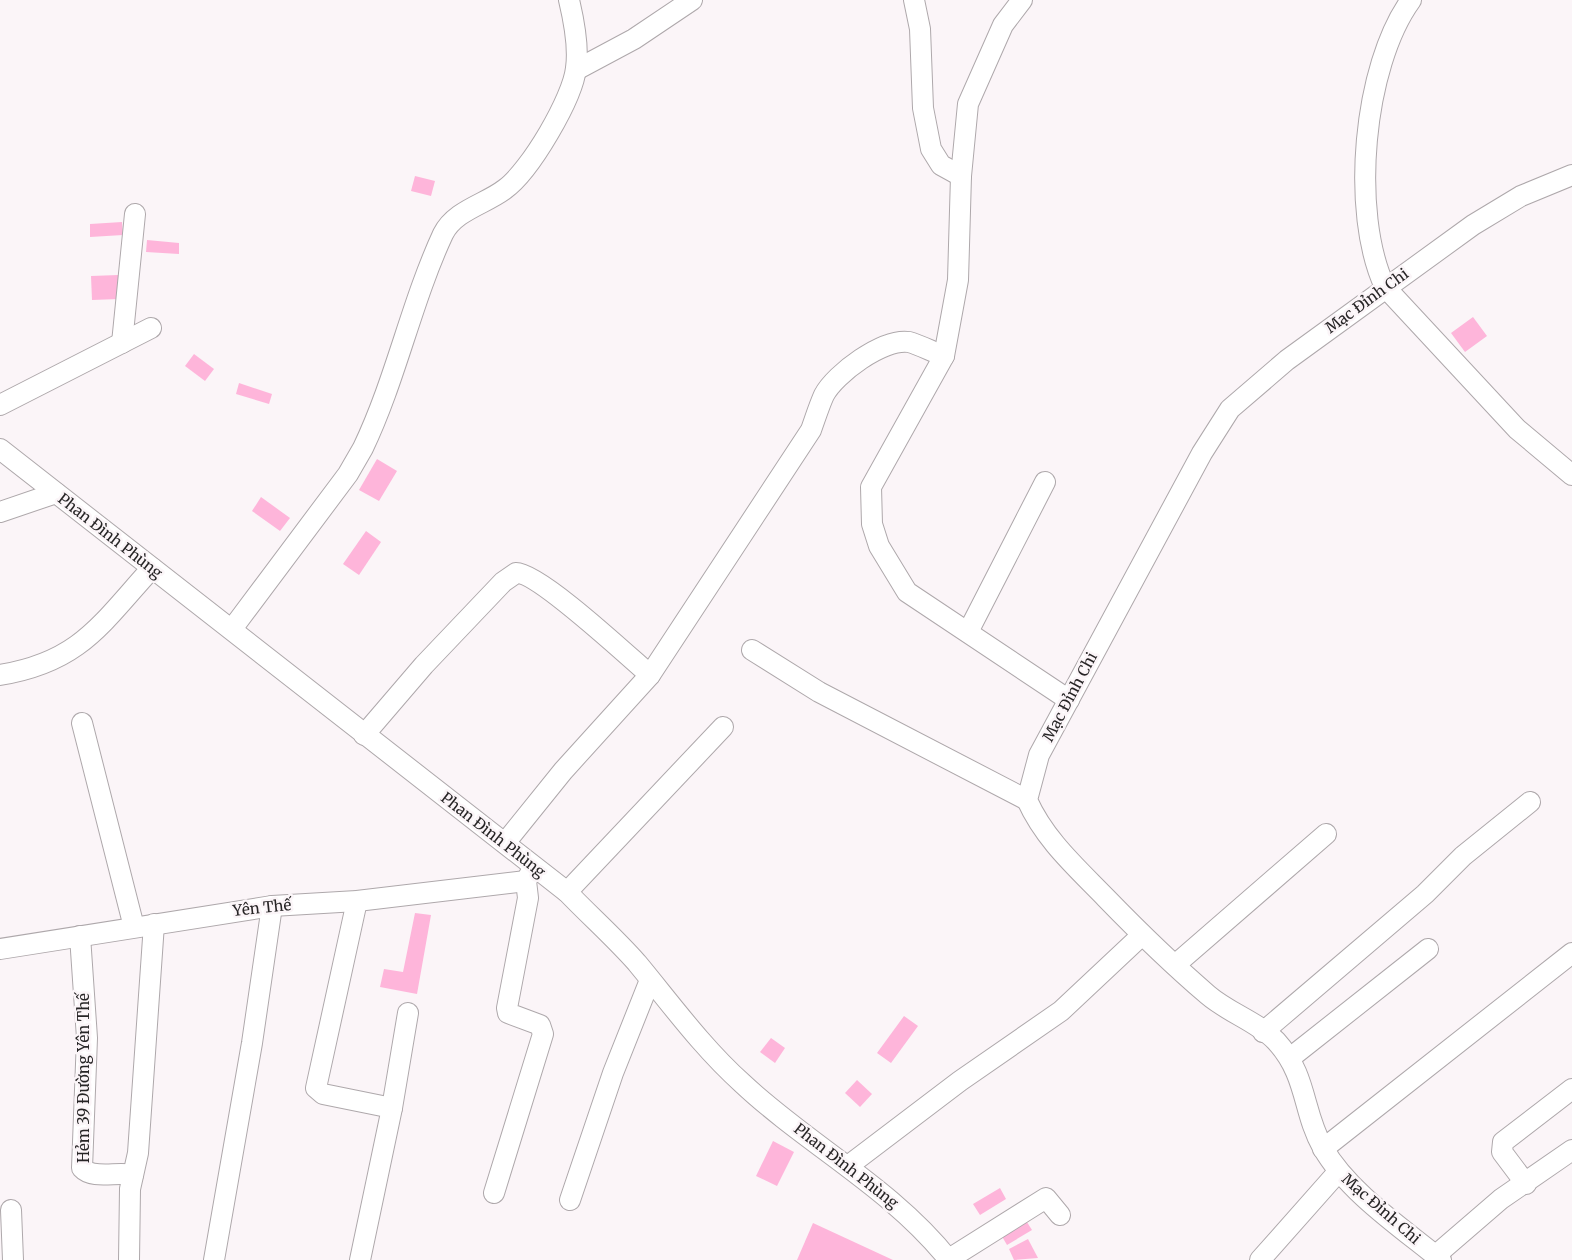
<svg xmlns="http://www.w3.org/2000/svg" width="1572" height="1260" font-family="Merriweather,serif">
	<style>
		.building { fill: #feb5da }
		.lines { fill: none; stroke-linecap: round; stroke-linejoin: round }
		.minor-casing { stroke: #aea8ab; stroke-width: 22 }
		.minor { stroke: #fff; stroke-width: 20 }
		.labels { text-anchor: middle; stroke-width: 5; stroke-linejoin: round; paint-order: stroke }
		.street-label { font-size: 15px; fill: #272526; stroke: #fbf5f8 }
	</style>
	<rect width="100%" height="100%" fill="#fbf5f8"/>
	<!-- building -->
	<g class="building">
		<polygon points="415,176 435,181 431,196 411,191"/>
		<polygon points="122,222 123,235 90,237 90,224"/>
		<polygon points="147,240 179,243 179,254 146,252"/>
		<polygon points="118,275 119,299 92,300 91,276"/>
		<polygon points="1473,317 1487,336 1465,352 1451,333"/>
		<polygon points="194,354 214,369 205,381 185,366"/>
		<polygon points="239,383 272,394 269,404 236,394"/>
		<polygon points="377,459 397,471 379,501 359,490"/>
		<polygon points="261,497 290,518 280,531 252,511"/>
		<polygon points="366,531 381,542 359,575 343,564"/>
		<polygon points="415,913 431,915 417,994 380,987 384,969 403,972"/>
		<polygon points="904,1016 918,1026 891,1063 877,1053"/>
		<polygon points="771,1038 785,1048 775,1063 760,1052"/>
		<polygon points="857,1080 872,1094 860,1107 845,1093"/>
		<polygon points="773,1141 794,1152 777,1186 756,1176"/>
		<polygon points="1000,1188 1006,1199 980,1215 973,1204"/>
		<polygon points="1025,1219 1032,1230 1007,1245 1000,1233"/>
		<polygon points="813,1223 893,1260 797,1260"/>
		<polygon points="1028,1239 1038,1258 1014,1260 1009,1249"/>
	</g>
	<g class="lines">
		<defs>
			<g id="minor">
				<polyline points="914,0 920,29 923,108 931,149 941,165 961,176"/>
				<polyline points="1022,0 1003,25 968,104 961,176 958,280 944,356 871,487 872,524 879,546 907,592 1069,700"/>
				<path d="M 1411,0 C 1363,66 1350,213 1385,287 L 1517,429 L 1572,475"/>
				<polyline points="576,70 634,39 692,0"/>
				<polyline points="122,343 135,214"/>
				<polyline points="0,405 151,328"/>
				<path d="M 0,449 L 567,892 C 590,916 615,938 637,963 C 671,1004 702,1047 742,1083 C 808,1145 892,1188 949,1260"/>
				<polyline points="0,512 56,493"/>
				<path d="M 232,629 L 348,474 L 363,448 C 396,379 411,303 443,234 C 455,210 486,204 505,189 C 530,171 573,98 576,68 C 579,47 574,21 569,0"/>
				<polyline points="968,632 1045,482"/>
				<polyline points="752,650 819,692 1027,800"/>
				<path d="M 0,675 C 80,662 101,624 152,568"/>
				<polyline points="82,723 134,927"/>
				<path d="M 364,735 L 424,665 L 503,582 L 516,573 C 538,572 628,656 650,675"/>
				<path d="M 505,843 L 563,771 L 650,675 L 811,430 C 815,419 819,406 824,395 C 835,374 883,338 909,342 C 920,345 933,352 944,356"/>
				<polyline points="567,892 723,727"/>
				<polyline points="357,901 316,1088 323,1094 392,1108"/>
				<path d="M 80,936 L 87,1038 L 82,1168 C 93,1180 118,1171 133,1175"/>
				<polyline points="0,949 272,906 357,901 526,881"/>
				<polyline points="1175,965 1326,834"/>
				<polyline points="1263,1032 1425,894 1463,856 1530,802"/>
				<polyline points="1290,1058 1428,949"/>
				<polyline points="1323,1149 1572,953"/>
				<polyline points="848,1166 960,1081 1061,1011 1142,935"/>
				<polyline points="1526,1184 1502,1152 1503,1142 1572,1089"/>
				<polyline points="494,1193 543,1034 540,1025 508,1013 507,1008 528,898 526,881 532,870"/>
				<polyline points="570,1200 613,1073 650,980"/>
				<polyline points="11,1210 13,1260"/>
				<polyline points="1436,1255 1501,1199 1572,1150"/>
				<polyline points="949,1259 1046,1198 1060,1215"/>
				<polyline points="129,1260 130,1189 138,1153 154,924"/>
				<polyline points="214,1260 252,1043 272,906"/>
				<polyline points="360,1260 392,1108 408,1013"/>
				<polyline points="1260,1260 1338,1172"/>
				<path d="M 1441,1260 C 1402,1228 1348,1192 1323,1148 C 1302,1111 1308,1076 1276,1041 C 1258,1022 1229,1013 1208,995 C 1173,965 1139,932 1106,898 C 1076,867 1045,840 1027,800 L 1039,755 L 1202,453 L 1230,409 L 1287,360 L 1473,225 L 1521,196 L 1572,175"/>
			</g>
		</defs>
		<!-- minor casing -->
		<use href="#minor" class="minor-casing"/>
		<!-- minor -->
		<use href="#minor" class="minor"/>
	</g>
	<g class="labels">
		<!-- street labels -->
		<g class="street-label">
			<text transform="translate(1367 301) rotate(-36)" y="5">Mạc Đỉnh Chi</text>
			<text transform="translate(110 536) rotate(38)" y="5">Phan Đình Phùng</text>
			<text transform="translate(1070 697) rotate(-62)" y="5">Mạc Đỉnh Chi</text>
			<text transform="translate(493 835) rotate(38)" y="5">Phan Đình Phùng</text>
			<text transform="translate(262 908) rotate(-6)" y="5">Yên Thế</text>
			<text transform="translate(84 1078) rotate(-90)" y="5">Hẻm 39 Đường Yên Thế</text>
			<text transform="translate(846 1166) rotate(38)" y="5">Phan Đình Phùng</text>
			<text transform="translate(1381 1209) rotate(41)" y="5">Mạc Đỉnh Chi</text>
		</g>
	</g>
</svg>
